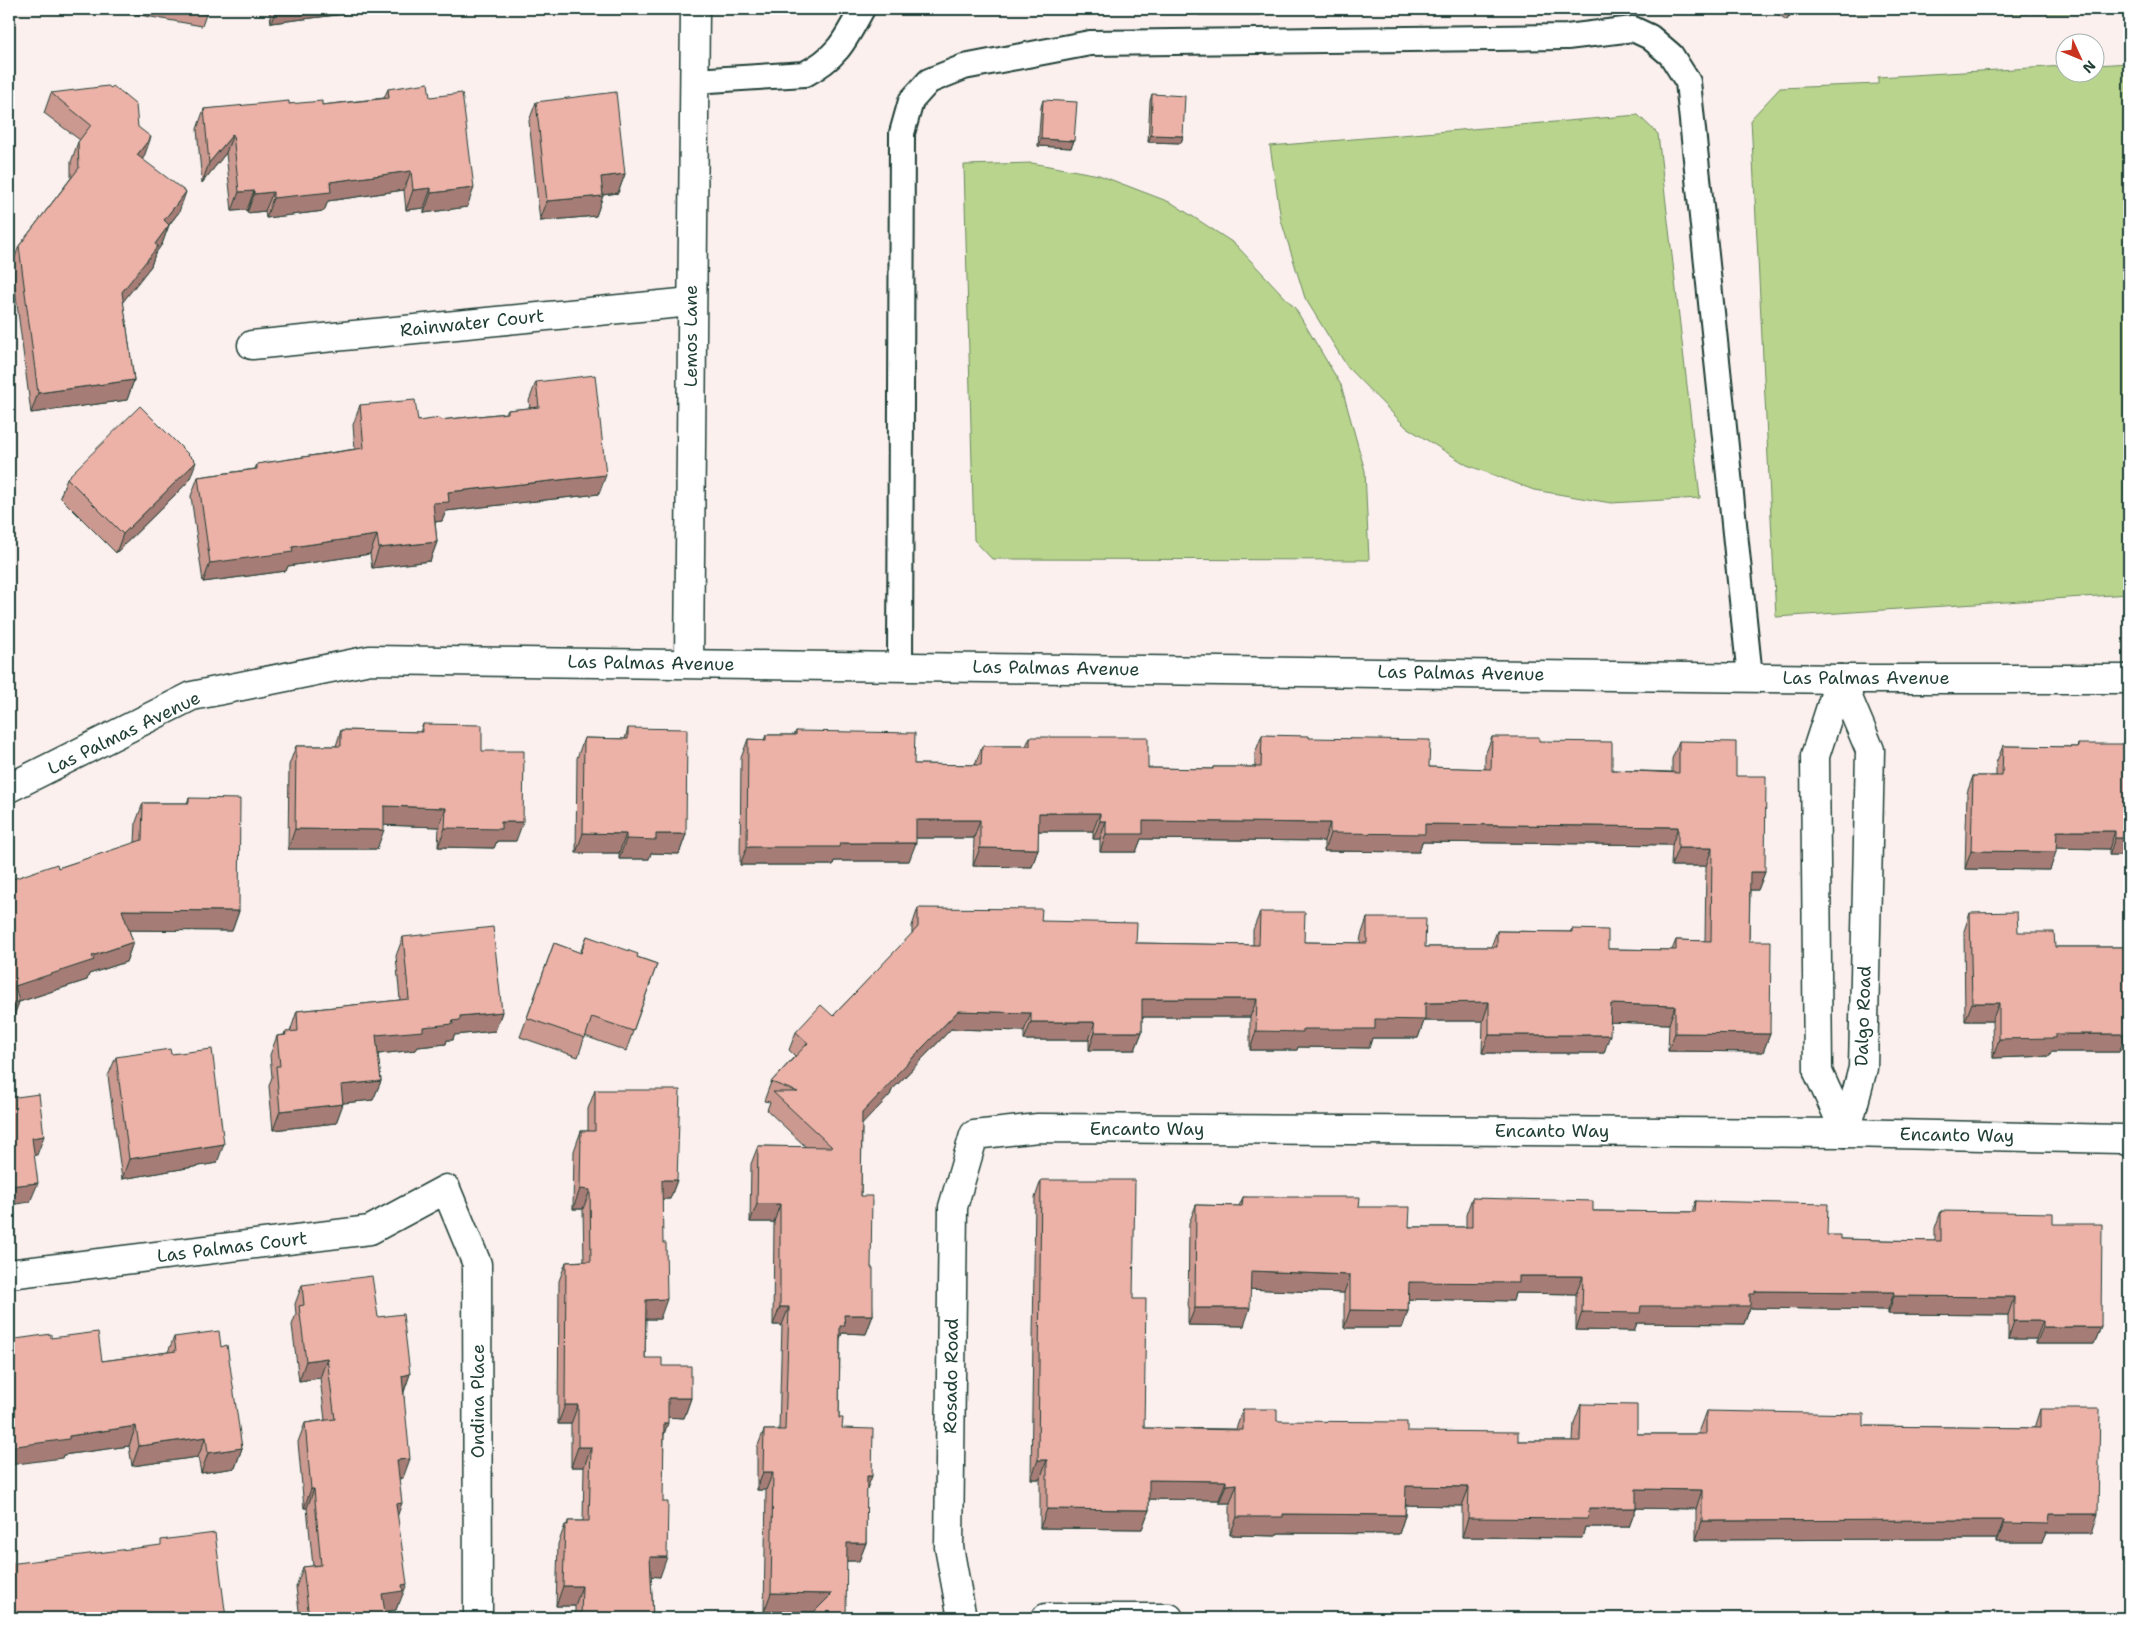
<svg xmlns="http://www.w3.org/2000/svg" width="2138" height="1627" font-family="'Shantell Sans',sans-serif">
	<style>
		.green { fill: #b9d48c; stroke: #6c8860 }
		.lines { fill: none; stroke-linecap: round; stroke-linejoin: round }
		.lane-casing { stroke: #1f3d34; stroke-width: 28 }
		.street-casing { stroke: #1f3d34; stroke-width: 31 }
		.lane { stroke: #fff; stroke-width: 24 }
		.street { stroke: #fff; stroke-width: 28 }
		.wall { fill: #cb9990; stroke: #1f3d34 }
		.shaded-wall { fill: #a57d76; stroke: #1f3d34 }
		.building { fill: #ecb2a8; stroke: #1f3d34 }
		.labels { text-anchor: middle; stroke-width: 4; stroke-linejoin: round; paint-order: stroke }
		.street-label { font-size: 18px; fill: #1f3d34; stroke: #fff }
	</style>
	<rect width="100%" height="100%" fill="#fbf0ee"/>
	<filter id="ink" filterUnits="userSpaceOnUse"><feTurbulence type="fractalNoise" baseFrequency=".02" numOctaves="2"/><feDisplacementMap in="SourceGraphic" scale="10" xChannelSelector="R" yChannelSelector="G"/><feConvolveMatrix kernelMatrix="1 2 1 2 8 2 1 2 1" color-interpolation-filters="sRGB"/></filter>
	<g filter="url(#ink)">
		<!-- green -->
		<g class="green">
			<rect x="1845" y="9" width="90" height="4"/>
			<rect x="1939" y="9" width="90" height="5"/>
			<rect x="2032" y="9" width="89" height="5"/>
			<polygon points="2129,63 2129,594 1776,617 1751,119 1780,88 1878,84 1878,77 2065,66 2066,72 2096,72 2096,65"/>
			<polygon points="1638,115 1658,134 1700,498 1611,503 1534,490 1467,465 1406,427 1348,368 1305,298 1281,220 1270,146"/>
			<polygon points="1032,163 1099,175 1172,203 1235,244 1295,308 1341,385 1365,471 1369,560 992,559 974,540 964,165"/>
		</g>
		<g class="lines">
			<defs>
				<g id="lane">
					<path d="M 694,81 L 805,74 C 838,57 845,40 862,9"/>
					<polyline points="900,666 902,133 911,101 929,81 964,67 1090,43 1567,37 1633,29 1650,37 1671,55 1688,82 1750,677"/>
				</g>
				<g id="street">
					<polyline points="252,345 691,302"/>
					<polyline points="689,663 695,9"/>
					<polyline points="1840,679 1815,756 1818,1072 1846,1133"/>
					<polyline points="1840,679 1870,750 1863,1068 1846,1133"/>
					<polyline points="9,788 192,696 370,660 1840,679 2129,679"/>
					<polyline points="9,1274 370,1230 446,1189 477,1264 478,1618"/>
					<polyline points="962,1618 949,1547 953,1207 974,1135 1038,1128 1846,1133 2121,1139 2129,1142"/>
					<polyline points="1046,1618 1169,1618"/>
				</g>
			</defs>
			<!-- lane casing -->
			<use href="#lane" class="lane-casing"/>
			<!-- street casing -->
			<use href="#street" class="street-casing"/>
			<!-- lane -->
			<use href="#lane" class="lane"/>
			<!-- street -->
			<use href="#street" class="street"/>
		</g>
		<!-- wall -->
		<g class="wall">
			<polygon points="123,9 208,9 202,26 123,12"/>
			<polygon points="269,9 370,9 369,11 271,23"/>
			<polygon points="1769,9 1794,9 1787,20"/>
			<polygon points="388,89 430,97 467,207 424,213 424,208 406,210 404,190 328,201 324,211 266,218 265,211 247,213 247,210 232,211 226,153 202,183 197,129 204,109 289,104 322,105 384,98"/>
			<polygon points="51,93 138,127 144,157 142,159 179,212 169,225 162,244 155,254 151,266 123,301 134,380 127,400 31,413 12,265 19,246 71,178 71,162 78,142 80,140 44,113"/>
			<polygon points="1152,94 1183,136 1181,143 1148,142 1150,101"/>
			<polygon points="1043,100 1074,141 1071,148 1038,146 1041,107"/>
			<polygon points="536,102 625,174 618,193 603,195 596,216 540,221 529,121"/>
			<polygon points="536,382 599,494 446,511 442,521 435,522 437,542 430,561 372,568 370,554 288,566 286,571 203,582 191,496 198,477 255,469 257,464 355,449 353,425 360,405 418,421 440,420 506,413 508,410 530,408 529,401"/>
			<polygon points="67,478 189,481 116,553 60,497"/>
			<polygon points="423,724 482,751 516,841 497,841 494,848 438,847 439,827 384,825 377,849 288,849 289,765 296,746 336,746 341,730 420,732"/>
			<polygon points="628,728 686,834 679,854 651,853 649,859 619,859 619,853 576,853 577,758 584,738 625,739"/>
			<polygon points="796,731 914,764 975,765 982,746 1026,746 1030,737 1148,768 1213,769 1213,767 1255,767 1255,753 1262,735 1309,738 1429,767 1485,769 1485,755 1492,737 1539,741 1612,770 1672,772 1672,759 1679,741 1736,776 1765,872 1758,890 1750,890 1749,941 1770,1034 1763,1052 1668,1051 1669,1024 1611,1022 1604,1053 1482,1053 1483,1021 1424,1021 1418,1038 1372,1038 1369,1048 1298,1047 1297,1050 1250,1050 1250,1017 1142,1017 1142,1032 1135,1050 1089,1050 1089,1040 1024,1040 1024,1031 951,1029 892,1090 890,1095 862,1124 861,1196 871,1268 873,1315 866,1334 842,1333 840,1339 839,1418 842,1428 872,1476 866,1491 866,1543 859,1561 847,1561 814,1612 764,1612 766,1490 757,1490 757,1448 764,1430 779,1430 782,1325 773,1325 774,1222 750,1222 751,1164 758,1146 806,1147 767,1110 770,1102 764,1101 771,1082 795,1056 789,1050 796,1032 833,1016 912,934 912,926 918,908 1041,921 1136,943 1253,945 1253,930 1260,912 1304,942 1360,943 1361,936 1367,918 1425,947 1491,947 1497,931 1570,932 1572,929 1608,949 1672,950 1676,940 1705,941 1706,866 1671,866 1672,845 1422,842 1419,852 1324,851 1324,841 1141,839 1136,852 1100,852 1100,839 1093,839 1093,831 1038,831 1038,849 1032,867 973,866 974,838 916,838 909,861 834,861 833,865 740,865 741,758 748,739 764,740 766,735 794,735"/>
			<polygon points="2078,744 2125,775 2129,775 2129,855 2109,855 2109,849 2056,848 2050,870 1965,869 1967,793 1973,776 1996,776 1996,763 2003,746 2077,747"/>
			<polygon points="189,798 239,911 232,931 129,930 133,942 126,962 89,974 87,980 19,1002 12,1021 9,1022 9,884 10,880 58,868 135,843 136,822 143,803 187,803"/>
			<polygon points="1970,913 2055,947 2129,947 2129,1018 2126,1018 2126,1034 2119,1052 2051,1052 2050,1056 1993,1058 1992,1021 1965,1021 1964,931"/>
			<polygon points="587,936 637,957 657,964 626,1051 585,1036 578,1057 520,1037 554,943 580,953"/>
			<polygon points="403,937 502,1012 495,1031 454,1035 453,1040 447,1040 446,1044 418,1047 416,1050 378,1054 381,1081 373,1100 343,1103 336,1123 273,1130 269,1086 272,1077 270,1055 277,1036 284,1035 285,1032 290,1032 297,1011 400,1000 396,956"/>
			<polygon points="116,1057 217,1163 122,1179 108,1076"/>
			<polygon points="595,1090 677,1180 670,1199 662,1199 660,1319 646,1319 645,1358 662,1366 691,1398 684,1418 668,1417 664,1434 660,1577 651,1576 653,1618 575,1618 575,1606 556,1606 558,1544 565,1525 567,1525 568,1521 583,1521 584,1467 571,1467 571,1424 558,1424 559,1281 566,1262 584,1261 583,1209 573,1209 574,1151 581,1131 588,1131 588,1109"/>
			<polygon points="1041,1180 1133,1299 1144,1428 1236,1429 1243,1409 1277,1421 1518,1441 1573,1441 1574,1423 1581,1404 1637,1434 1699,1434 1699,1430 1706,1411 1864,1426 2034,1428 2040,1409 2092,1533 2046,1533 2042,1542 1997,1542 1997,1539 1931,1539 1696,1540 1696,1509 1636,1508 1629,1527 1585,1527 1582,1538 1462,1537 1462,1506 1406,1505 1405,1515 1399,1534 1278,1533 1276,1536 1230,1535 1230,1503 1219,1503 1219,1500 1149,1499 1149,1510 1142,1529 1040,1528 1040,1479 1031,1479 1035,1198"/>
			<polygon points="1243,1197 1359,1207 1409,1227 1466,1227 1466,1215 1472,1198 1593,1211 1692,1212 1696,1201 1841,1239 1877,1240 1935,1241 1935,1228 1941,1211 2053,1224 2101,1327 2094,1344 2036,1344 2036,1339 2008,1339 2008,1315 1888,1314 1888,1310 1750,1308 1749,1312 1748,1312 1744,1324 1637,1323 1634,1331 1576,1330 1576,1294 1515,1293 1513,1301 1408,1299 1408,1311 1402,1328 1344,1328 1344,1293 1250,1289 1244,1326 1188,1325 1189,1223 1196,1205 1239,1206"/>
			<polygon points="302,1285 378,1317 410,1374 404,1392 403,1478 399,1479 397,1515 399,1604 398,1604 396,1610 385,1612 386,1618 300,1618 296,1587 303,1567 313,1566 307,1508 304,1508 298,1442 305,1423 325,1420 320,1378 299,1381 292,1325 296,1314 295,1304"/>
			<polygon points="174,1337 221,1347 242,1448 235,1468 201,1473 198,1457 132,1466 129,1446 63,1455 62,1458 51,1338 102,1361 168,1352"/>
		</g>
		<!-- shaded-wall -->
		<g class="shaded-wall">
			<polygon points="276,9 370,9 369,11 271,23"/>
			<polygon points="1200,9 1264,9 1261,15 1198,15"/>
			<polygon points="1791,9 1794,9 1787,20"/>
			<polygon points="233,134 226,153 202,183 209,163"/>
			<polygon points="1151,135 1183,136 1181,143 1148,142"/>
			<polygon points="151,137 144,157 130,175 137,155"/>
			<polygon points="1041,139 1074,141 1071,148 1038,146"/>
			<polygon points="411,171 404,190 328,201 324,211 266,218 273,198 330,182"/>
			<polygon points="625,174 618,193 594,196 601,177"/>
			<polygon points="431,188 424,208 406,210 413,190"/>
			<polygon points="474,188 467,207 424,213 431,193"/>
			<polygon points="254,191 247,210 232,211 239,192"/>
			<polygon points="186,192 179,212 157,240 164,220"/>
			<polygon points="273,192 265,211 247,213 254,194"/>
			<polygon points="603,196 596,216 540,221 547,201"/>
			<polygon points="169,225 162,244 155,254 151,266 115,312 122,292 155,244"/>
			<polygon points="134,380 127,400 31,413 38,393"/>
			<polygon points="196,462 189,481 116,553 123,534"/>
			<polygon points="606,475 599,494 446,511 442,521 426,523 433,503 448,492"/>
			<polygon points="377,535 370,554 288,566 286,571 203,582 210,563 292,547"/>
			<polygon points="437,542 430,561 372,568 379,548"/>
			<polygon points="384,806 446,808 439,827 377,825"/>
			<polygon points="1039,813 1100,813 1093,831 1032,831"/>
			<polygon points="916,820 980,820 974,838 909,838"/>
			<polygon points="1100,821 1106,821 1100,839 1093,839"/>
			<polygon points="1143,821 1330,823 1324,841 1141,839 1136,852 1100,852 1106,834"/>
			<polygon points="501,822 523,822 516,841 497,841 494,848 438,847 445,828"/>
			<polygon points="1425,824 1678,827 1672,845 1422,842 1419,852 1324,851 1330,833"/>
			<polygon points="295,829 384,830 377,849 288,849"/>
			<polygon points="2057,831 2115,831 2109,849 2050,848"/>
			<polygon points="583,833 626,834 619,853 576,853"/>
			<polygon points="656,834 686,834 679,854 651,853 649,859 619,859 626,839"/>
			<polygon points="2115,838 2129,838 2129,855 2109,855"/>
			<polygon points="840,843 916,843 909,861 834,861 833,865 740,865 747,847"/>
			<polygon points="980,848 1038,849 1032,867 973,866"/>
			<polygon points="1678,848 1712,848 1706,866 1671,866"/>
			<polygon points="1971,851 2056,852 2050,870 1965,869"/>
			<polygon points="1750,872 1765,872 1758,890 1744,890"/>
			<polygon points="122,910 239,911 232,931 115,930"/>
			<polygon points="133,942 126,962 89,974 87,980 19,1002 12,1021 9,1022 9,1003 15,986 92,956"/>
			<polygon points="1142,999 1257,999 1250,1017 1136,1017"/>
			<polygon points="2126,1000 2129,1000 2129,1018 2119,1018"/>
			<polygon points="1489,1002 1483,1021 1424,1021 1418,1038 1372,1038 1369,1048 1298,1047 1297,1050 1250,1050 1256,1031 1303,1029 1375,1019 1425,1003"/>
			<polygon points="1972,1003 1999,1003 1992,1021 1965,1021"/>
			<polygon points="1611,1004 1675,1006 1669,1024 1604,1022"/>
			<polygon points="958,1011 1031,1013 1024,1031 951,1029 892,1090 890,1095 856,1131 862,1113 896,1075"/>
			<polygon points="502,1012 495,1031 454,1035 453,1040 447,1040 446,1044 418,1047 416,1050 369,1055 376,1035 423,1027 452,1021 460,1016"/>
			<polygon points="1031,1022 1095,1022 1089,1040 1024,1040"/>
			<polygon points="1095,1032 1142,1032 1135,1050 1089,1050"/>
			<polygon points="1675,1033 1770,1034 1763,1052 1668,1051"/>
			<polygon points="2056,1034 2126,1034 2119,1052 2051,1052 2050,1056 1993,1058 1999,1039"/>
			<polygon points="1489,1035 1610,1035 1604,1053 1482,1053"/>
			<polygon points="381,1081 373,1100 334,1104 341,1085"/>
			<polygon points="343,1104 336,1123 273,1130 280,1111"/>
			<polygon points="44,1136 37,1155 25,1157 32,1138"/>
			<polygon points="224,1144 217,1163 122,1179 129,1159"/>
			<polygon points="662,1180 677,1180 670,1199 655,1199"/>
			<polygon points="38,1183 30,1202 9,1205 9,1186"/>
			<polygon points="580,1189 590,1190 583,1209 573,1209"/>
			<polygon points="757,1204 780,1204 774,1222 750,1222"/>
			<polygon points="1251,1271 1350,1275 1344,1293 1244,1289"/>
			<polygon points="1519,1276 1583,1276 1576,1294 1515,1293 1513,1301 1402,1299 1409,1282"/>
			<polygon points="1755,1291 1894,1292 1888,1310 1750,1308 1749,1312 1748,1312 1744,1324 1637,1323 1634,1331 1576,1330 1582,1312 1750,1294"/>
			<polygon points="1894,1296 2014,1297 2008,1315 1888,1314"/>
			<polygon points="667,1299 660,1319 639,1319 646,1300"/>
			<polygon points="780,1307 789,1307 782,1325 773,1325"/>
			<polygon points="1195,1308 1250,1308 1244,1326 1188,1325"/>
			<polygon points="1350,1310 1408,1311 1402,1328 1344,1328"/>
			<polygon points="844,1315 873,1315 866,1334 842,1333 838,1344 833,1344"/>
			<polygon points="2014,1321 2043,1321 2036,1339 2008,1339"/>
			<polygon points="2043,1327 2101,1327 2094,1344 2036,1344"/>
			<polygon points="327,1358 320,1378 299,1381 306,1361"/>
			<polygon points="410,1374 403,1394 402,1376"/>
			<polygon points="668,1398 691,1398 684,1418 661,1417"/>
			<polygon points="565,1405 578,1405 571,1424 558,1424"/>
			<polygon points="664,1423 668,1423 661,1443"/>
			<polygon points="136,1426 129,1446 63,1455 62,1458 9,1465 9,1447 69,1436"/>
			<polygon points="206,1437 198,1457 132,1466 139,1446"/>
			<polygon points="578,1447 591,1447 584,1467 571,1467"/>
			<polygon points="242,1448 235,1468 201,1473 208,1453"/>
			<polygon points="410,1459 403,1478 390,1479 397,1460"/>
			<polygon points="1038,1460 1047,1460 1040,1479 1031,1479"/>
			<polygon points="763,1472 773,1472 766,1490 757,1490"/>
			<polygon points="867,1476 872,1476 865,1494"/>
			<polygon points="1149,1480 1226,1481 1219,1500 1142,1499"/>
			<polygon points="1237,1484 1230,1503 1219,1503 1226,1485"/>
			<polygon points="1406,1486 1469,1487 1462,1506 1399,1505"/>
			<polygon points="311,1489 314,1489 307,1508 304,1508"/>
			<polygon points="1636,1489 1702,1490 1696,1509 1629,1508"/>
			<polygon points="402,1503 395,1523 396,1504"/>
			<polygon points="1589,1508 1636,1508 1629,1527 1585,1527 1582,1538 1462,1537 1468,1518"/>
			<polygon points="1047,1509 1149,1510 1142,1529 1040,1528"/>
			<polygon points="1283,1514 1405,1515 1399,1534 1278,1533 1276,1536 1230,1535 1237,1517"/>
			<polygon points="2050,1514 2098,1514 2092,1533 2046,1533 2042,1542 1997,1542 2004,1523"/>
			<polygon points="1938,1520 2004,1520 1997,1539 1931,1539 1696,1540 1702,1521"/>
			<polygon points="847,1543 866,1543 859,1561 840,1561"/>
			<polygon points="650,1557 667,1557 660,1577 643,1576"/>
			<polygon points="407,1584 399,1604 398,1604 396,1610 375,1613 382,1594 402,1585"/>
			<polygon points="563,1586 582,1586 575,1606 556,1606"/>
			<polygon points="771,1593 832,1594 825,1612 764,1612"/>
		</g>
		<!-- building -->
		<g class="building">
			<polygon points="428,83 430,97 462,93 474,188 431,193 431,188 413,190 411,171 330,182 331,192 273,198 273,192 254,194 254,191 239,192 233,134 209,163 204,109 289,101 289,104 322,101 322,105 389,98 388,89"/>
			<polygon points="108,86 111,88 113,86 136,105 138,127 151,137 137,155 186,192 164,220 169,225 155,244 158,246 122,292 134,380 38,393 19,246 79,168 78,142 91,125 51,93"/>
			<polygon points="616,92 625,174 601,177 603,196 547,201 536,102"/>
			<polygon points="1152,94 1185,96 1183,136 1151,135"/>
			<polygon points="1043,100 1077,102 1074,141 1041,139"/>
			<polygon points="595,375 606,475 448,492 449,502 433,503 437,542 379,548 377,535 292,547 293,552 210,563 198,477 257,469 257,464 364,448 360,405 415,400 418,421 440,418 440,420 508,413 508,410 539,407 536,382"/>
			<polygon points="140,406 196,462 123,534 67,478"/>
			<polygon points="423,724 482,725 482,751 524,751 523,822 501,822 501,829 445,828 446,808 384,806 384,830 295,829 296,746 341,746 341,730 422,732"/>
			<polygon points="628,728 687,729 686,834 656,834 656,840 626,839 626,834 583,833 584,738 628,739"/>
			<polygon points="796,731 915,733 914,764 981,765 982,746 1030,746 1030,737 1148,737 1148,768 1213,769 1213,767 1261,767 1262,735 1309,736 1309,738 1430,740 1429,767 1491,769 1492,737 1539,737 1539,741 1612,742 1612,770 1679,773 1679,741 1736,742 1736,776 1766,776 1765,872 1750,872 1749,941 1771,941 1770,1034 1675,1033 1675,1006 1611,1004 1610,1035 1489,1035 1489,1002 1425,1003 1425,1020 1375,1019 1375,1029 1303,1029 1303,1032 1256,1031 1257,999 1142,999 1142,1032 1095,1032 1095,1022 1031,1022 1031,1013 958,1011 896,1075 897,1076 862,1113 861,1196 872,1196 871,1268 873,1268 873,1315 844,1315 845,1326 840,1326 839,1418 843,1418 842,1428 873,1429 872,1476 867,1476 866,1543 847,1543 846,1618 808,1618 832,1594 771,1593 773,1472 763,1472 764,1430 785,1430 789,1307 780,1307 780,1204 757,1204 758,1146 832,1147 773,1092 798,1092 771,1082 808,1043 796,1032 821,1005 833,1016 918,927 918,908 1042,909 1041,921 1137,923 1136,943 1259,945 1260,912 1305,912 1304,942 1367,943 1367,918 1426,918 1425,947 1497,947 1497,931 1572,932 1572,929 1608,930 1608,949 1676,950 1676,940 1711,941 1712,848 1678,848 1678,827 1425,824 1425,834 1330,833 1330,823 1143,821 1143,834 1106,834 1106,821 1100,821 1100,813 1039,813 1038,849 980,848 980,820 916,820 916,843 840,843 839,847 747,847 748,739 766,740 766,735 796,735"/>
			<polygon points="2078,744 2126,744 2125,775 2129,775 2129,838 2115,838 2115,831 2057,831 2056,852 1971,851 1973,776 2002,776 2003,746 2078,747"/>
			<polygon points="189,798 240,799 239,911 122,910 133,942 92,956 94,960 15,986 19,1002 9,1005 9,894 14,892 10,880 57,864 58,868 142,840 143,803 189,803"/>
			<polygon points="2017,912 2018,932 2054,932 2055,947 2129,947 2129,1000 2126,1000 2126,1034 2056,1034 2056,1038 1999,1039 1999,1003 1972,1003 1970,913"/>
			<polygon points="493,927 502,1012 460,1016 460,1020 452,1021 453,1024 423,1027 423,1031 376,1035 381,1081 341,1085 343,1104 280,1111 276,1066 280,1066 277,1036 286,1035 285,1032 298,1031 297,1011 409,999 403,937"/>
			<polygon points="587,936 638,954 637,957 657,964 633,1031 592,1017 585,1038 527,1018 554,943 581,953"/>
			<polygon points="170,1049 171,1054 212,1049 224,1144 129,1159 116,1057"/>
			<polygon points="595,1090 680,1090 677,1180 662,1180 663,1243 666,1243 667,1299 646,1300 645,1358 662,1358 662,1366 691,1366 691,1398 668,1398 668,1423 664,1423 663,1502 668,1502 667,1557 650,1557 653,1618 581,1618 582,1586 563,1586 565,1525 568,1525 568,1521 589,1521 591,1447 578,1447 578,1405 565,1405 566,1262 591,1261 590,1190 580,1189 581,1131 595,1131"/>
			<polygon points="39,1094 44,1136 32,1138 38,1183 9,1186 9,1098"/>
			<polygon points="1041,1180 1135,1180 1133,1299 1146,1299 1144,1428 1243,1430 1243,1409 1277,1409 1277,1421 1407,1422 1407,1431 1518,1432 1518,1441 1580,1441 1581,1404 1637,1405 1637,1434 1706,1434 1706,1411 1864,1414 1864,1426 2040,1428 2040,1409 2100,1409 2098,1514 2050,1514 2049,1524 2004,1523 2004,1520 1938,1520 1702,1521 1702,1490 1636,1489 1636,1508 1589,1508 1588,1519 1468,1518 1469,1487 1406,1486 1405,1515 1283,1514 1283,1517 1237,1517 1237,1484 1226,1485 1226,1481 1149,1480 1149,1510 1047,1509 1047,1460 1038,1460"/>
			<polygon points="1243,1197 1360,1197 1359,1207 1410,1207 1409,1227 1472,1227 1472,1198 1593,1201 1593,1211 1695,1212 1696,1201 1828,1204 1827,1235 1841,1235 1841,1239 1877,1240 1941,1241 1941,1211 2053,1213 2053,1224 2102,1224 2101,1327 2043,1327 2043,1321 2014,1321 2014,1297 1894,1296 1894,1292 1755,1291 1755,1294 1750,1294 1750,1306 1641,1306 1640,1313 1582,1312 1583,1276 1519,1276 1519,1283 1409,1282 1408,1311 1350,1310 1350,1275 1251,1271 1250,1308 1195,1308 1196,1205 1242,1206"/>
			<polygon points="372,1276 378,1317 403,1314 410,1374 402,1376 410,1459 397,1460 402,1503 396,1504 407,1584 402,1585 403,1591 382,1594 386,1618 309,1618 303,1567 321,1565 314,1489 311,1489 305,1423 335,1419 327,1358 306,1361 299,1306 304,1305 302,1285"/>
			<polygon points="219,1331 221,1347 227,1345 242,1448 208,1453 206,1437 139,1446 136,1426 69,1436 69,1439 9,1447 9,1340 51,1334 51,1338 98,1332 102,1361 176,1351 174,1337"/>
			<polygon points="215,1533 226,1618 9,1618 9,1564 161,1545 161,1540"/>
		</g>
	</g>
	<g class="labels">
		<!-- street labels -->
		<g class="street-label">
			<text transform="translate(472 323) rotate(-6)" y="6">Rainwater Court</text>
			<text transform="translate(691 336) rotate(-90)" y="6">Lemos Lane</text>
			<text transform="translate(651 663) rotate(1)" y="6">Las Palmas Avenue</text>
			<text transform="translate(1056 668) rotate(1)" y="6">Las Palmas Avenue</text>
			<text transform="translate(1461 673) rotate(1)" y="6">Las Palmas Avenue</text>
			<text x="1866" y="684">Las Palmas Avenue</text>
			<text transform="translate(124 733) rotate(-26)" y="6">Las Palmas Avenue</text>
			<text transform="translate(1863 1016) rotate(-88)" y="6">Dalgo Road</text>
			<text x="1147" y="1135">Encanto Way</text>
			<text x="1552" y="1137">Encanto Way</text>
			<text transform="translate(1957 1135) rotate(1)" y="6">Encanto Way</text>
			<text transform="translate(232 1247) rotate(-7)" y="6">Las Palmas Court</text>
			<text transform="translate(951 1376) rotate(-89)" y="6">Rosado Road</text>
			<text transform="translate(478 1401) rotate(-90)" y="6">Ondina Place</text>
		</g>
	</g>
	<!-- margin -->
	<rect width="2138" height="1627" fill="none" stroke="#fff" stroke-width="30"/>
	<rect x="15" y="15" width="2108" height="1597" fill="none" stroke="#1f3d34" stroke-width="2" filter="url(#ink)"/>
	<!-- north arrow -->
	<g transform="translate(2080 58) rotate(134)"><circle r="24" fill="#ffffff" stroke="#a5b1ae"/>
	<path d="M0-4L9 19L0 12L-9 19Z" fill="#c8321e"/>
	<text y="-8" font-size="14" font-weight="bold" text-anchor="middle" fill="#1f3d34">N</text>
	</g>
</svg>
